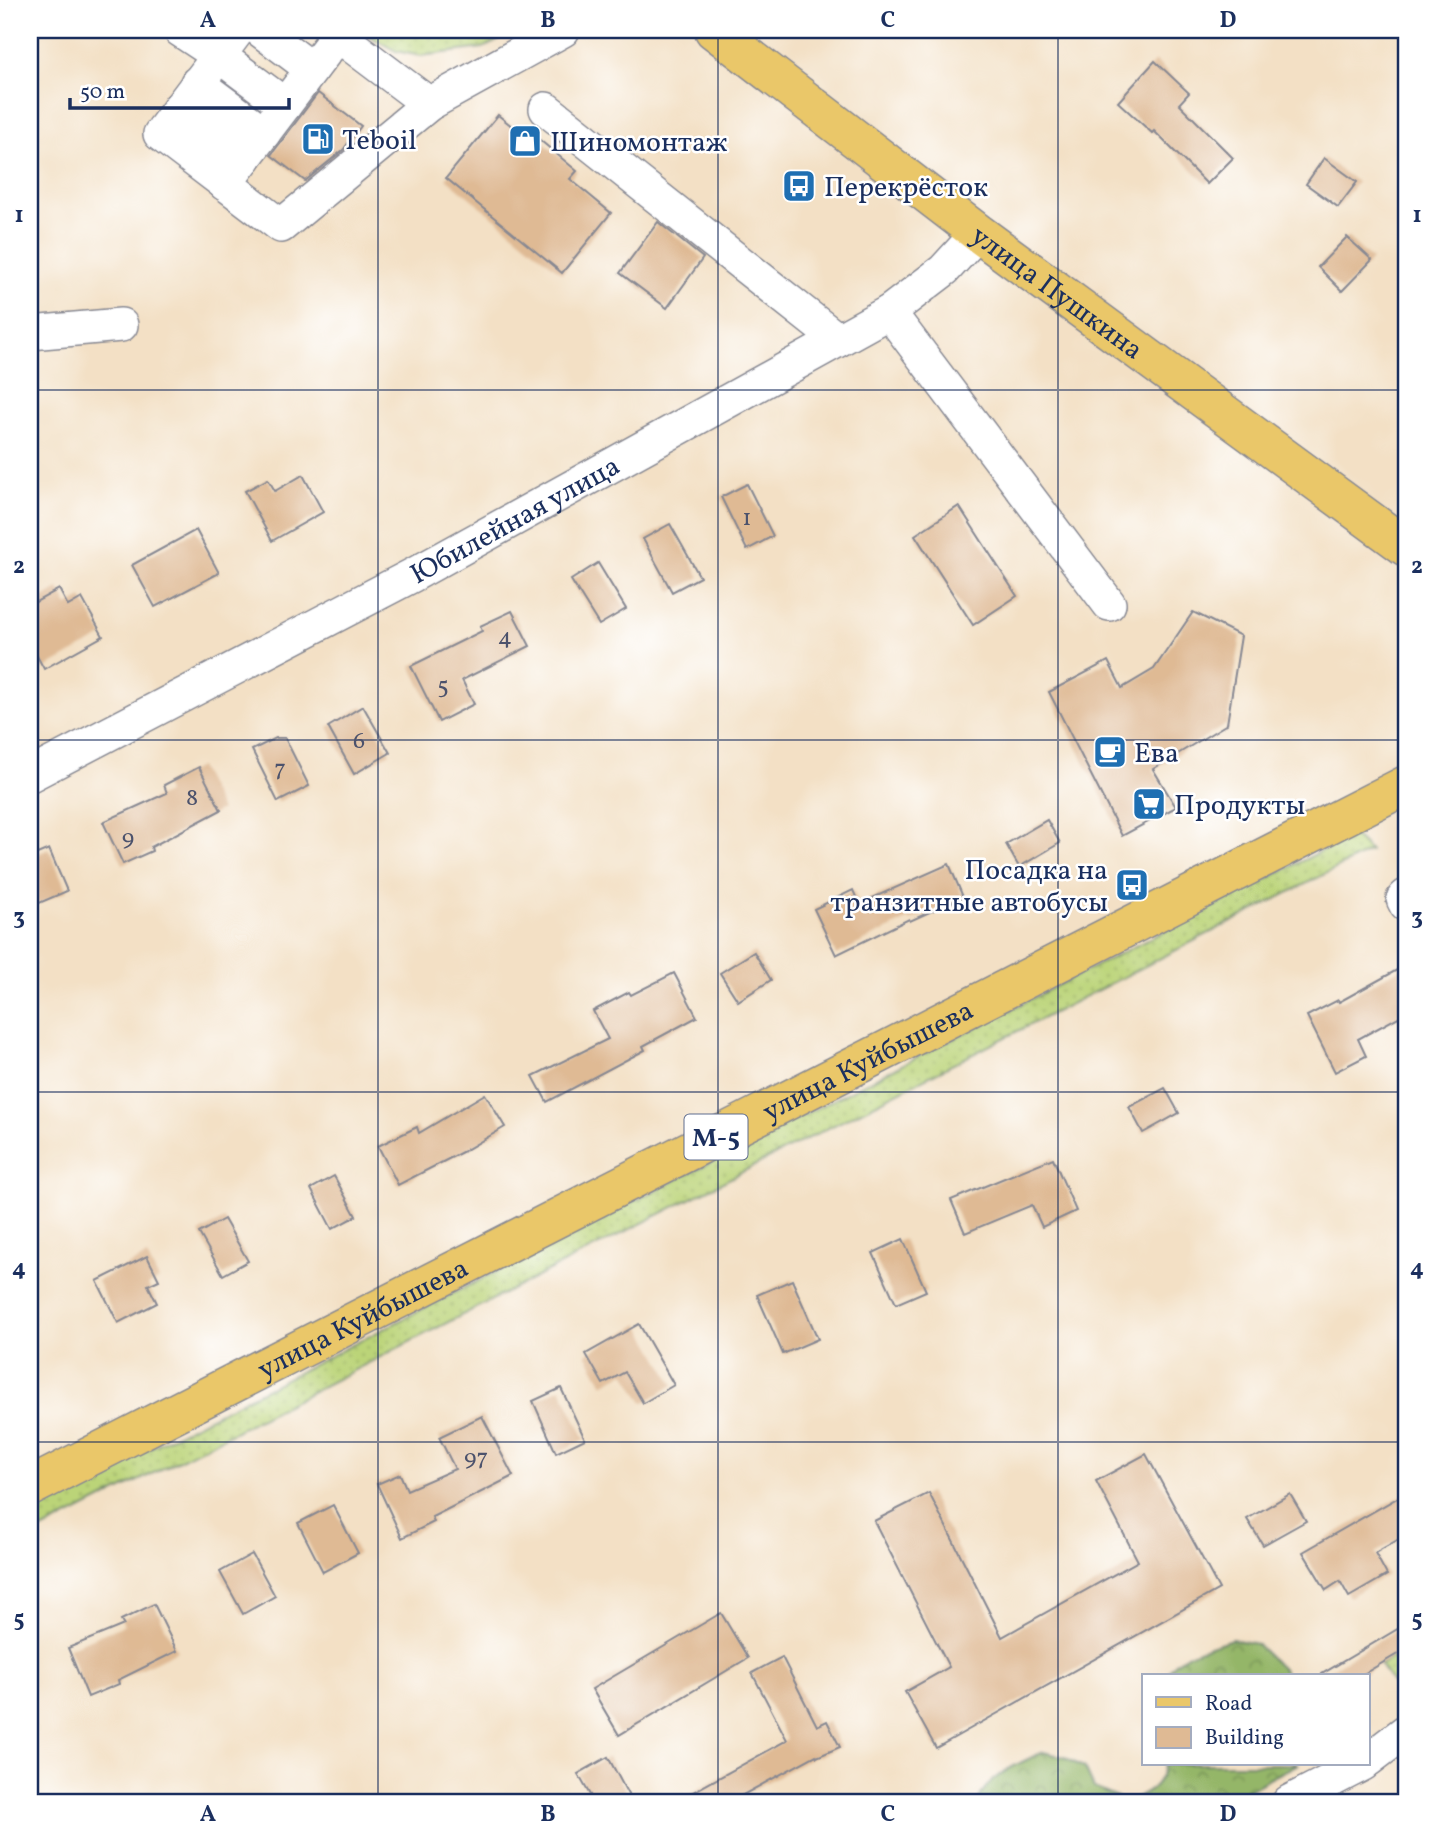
<svg xmlns="http://www.w3.org/2000/svg" width="1436" height="1832" font-family="Vollkorn,serif">
	<style>
		.grass { fill: url(#grass-dots); stroke: #6b826b; stroke-width: 2 }
		.forest { fill: url(#forest-crowns); stroke: #587263; stroke-width: 2 }
		.building { fill: #dfba94 }
		.lines { fill: none; stroke-linecap: round; stroke-linejoin: round }
		.minor-casing { stroke: #878892; stroke-width: 36 }
		.major-casing { stroke: #878892; stroke-width: 41 }
		.highway-casing { stroke: #878892; stroke-width: 41 }
		.minor { stroke: #fff; stroke-width: 33 }
		.major { stroke: #eac769; stroke-width: 38 }
		.highway { stroke: #eac769; stroke-width: 38 }
		.grid { fill: none; stroke: #1b2f5e; stroke-width: 2; stroke-opacity: 0.55 }
		.labels { text-anchor: middle; stroke-width: 5; stroke-linejoin: round; paint-order: stroke }
		.number-label { font-size: 24px; fill: #4c526c }
		.shield { fill: #fff; stroke: #5f6d8e; stroke-width: 2 }
		.shield-label { font-size: 26px; font-weight: bold; fill: #1b2f5e }
		.poi-label { font-size: 28px; fill: #1b2f5e; stroke: #fff; text-anchor: start }
		.street-label { font-size: 28px; fill: #1b2f5e; stroke: #fff }
		.neatline { fill: none; stroke: #1b2f5e; stroke-width: 2.5 }
		.grid-label { font-size: 23px; text-anchor: middle; font-weight: bold; fill: #1b2f5e }
	</style>
	<defs>
		<pattern id="grass-dots" width="8" height="8" patternUnits="userSpaceOnUse" patternTransform="scale(1.75)"><rect width="8" height="8" fill="#bbd478"/><path d="M2 2h.1M6 6h.1" fill="none" stroke="#a0b66a" stroke-width="1.8" stroke-linecap="round"/></pattern>
		<pattern id="forest-crowns" width="20" height="18" patternUnits="userSpaceOnUse" patternTransform="scale(1.75)"><rect width="20" height="18" fill="#94b668"/><path d="M2 6a3 3 0 1 1 6 0M12 15a3 3 0 1 1 6 0" fill="none" stroke="#789459"/></pattern>
	</defs>
	<rect width="100%" height="100%" fill="#fff"/>
	<filter id="ink" filterUnits="userSpaceOnUse"><feTurbulence type="fractalNoise" baseFrequency=".0143" numOctaves="2"/><feDisplacementMap in="SourceGraphic" scale="14" xChannelSelector="R" yChannelSelector="G"/><feConvolveMatrix kernelMatrix="1 2 1 2 8 2 1 2 1" color-interpolation-filters="sRGB"/></filter>
	<filter id="wash" filterUnits="userSpaceOnUse"><feTurbulence type="fractalNoise" baseFrequency=".00686" numOctaves="4" result="noise"/><feDisplacementMap in="SourceGraphic" scale="28" xChannelSelector="R" yChannelSelector="G"/><feGaussianBlur stdDeviation="1.57" result="paint"/><feColorMatrix in="noise" values="0 0 0 0 0 0 0 0 0 0 0 0 0 0 0 0 0 1.4 0 .05"/><feComposite in="paint" operator="in"/></filter>
	<g filter="url(#wash)">
		<rect width="100%" height="100%" fill="#f3e0c5"/>
		<!-- grass -->
		<g class="grass">
			<polygon points="371,30 519,30 483,48 421,56 396,51 366,34"/>
			<polygon points="1353,835 1370,851 30,1536 30,1509"/>
			<polygon points="1406,1650 1406,1695 1402,1697 1380,1665"/>
		</g>
		<!-- forest -->
		<g class="forest">
			<path d="M 1232,1639 L 1256,1644 L 1284,1671 L 1286,1676 L 1166,1676 C 1177,1652 1209,1647 1232,1639 Z"/>
			<path d="M 1043,1752 L 1064,1757 L 1085,1768 L 1094,1788 L 1127,1802 C 1146,1794 1161,1787 1164,1764 L 1298,1764 L 1225,1802 L 978,1802 C 986,1776 1020,1763 1043,1752 Z"/>
		</g>
		<g id="blocks">
			<!-- building -->
			<g class="building">
				<polygon points="1155,61 1189,93 1179,104 1233,158 1207,184 1154,131 1152,133 1118,102"/>
				<polygon points="318,93 361,126 343,150 305,181 271,155"/>
				<polygon points="498,115 523,135 529,131 577,171 570,179 611,213 562,273 446,178"/>
				<polygon points="1324,158 1357,182 1338,207 1306,184"/>
				<polygon points="658,222 703,258 667,308 620,273"/>
				<polygon points="1347,237 1372,260 1342,291 1318,267"/>
				<polygon points="303,475 323,512 272,541 245,491 268,479 275,491"/>
				<polygon points="747,484 773,536 747,550 721,497"/>
				<polygon points="959,506 1017,596 973,625 915,535"/>
				<polygon points="670,524 700,577 672,592 643,539"/>
				<polygon points="196,530 219,573 155,607 132,565"/>
				<polygon points="598,563 626,609 599,625 571,580"/>
				<polygon points="59,589 68,606 82,598 103,636 44,669 30,643 30,605"/>
				<polygon points="512,611 530,646 462,680 474,704 439,722 411,666 482,631 480,626"/>
				<polygon points="1193,612 1241,636 1227,724 1153,769 1176,807 1122,836 1049,692 1108,661 1122,688 1154,669"/>
				<polygon points="363,706 390,753 354,774 328,727"/>
				<polygon points="276,738 285,738 309,786 278,802 252,750"/>
				<polygon points="199,767 221,810 151,847 152,851 123,864 103,822 167,793 164,785"/>
				<polygon points="1047,820 1060,843 1019,867 1006,844"/>
				<polygon points="49,849 67,891 37,904 30,888 30,857"/>
				<polygon points="949,864 963,897 910,921 909,919 836,955 814,909 853,890 859,904"/>
				<polygon points="754,952 771,980 738,1001 720,973"/>
				<polygon points="1406,965 1406,1013 1358,1039 1366,1056 1335,1072 1307,1016 1338,1000 1339,1002"/>
				<polygon points="674,973 697,1017 643,1046 645,1050 547,1102 533,1076 608,1039 593,1011 629,992 631,995"/>
				<polygon points="1165,1088 1179,1113 1143,1133 1129,1107"/>
				<polygon points="485,1094 505,1127 464,1151 398,1185 378,1146 417,1127 419,1133"/>
				<polygon points="1053,1158 1076,1211 1042,1227 1032,1205 965,1233 951,1200"/>
				<polygon points="334,1176 356,1216 332,1229 311,1189"/>
				<polygon points="224,1219 248,1261 223,1275 199,1233"/>
				<polygon points="903,1239 926,1291 896,1304 873,1253"/>
				<polygon points="147,1256 159,1280 148,1285 157,1303 118,1323 97,1281"/>
				<polygon points="792,1280 818,1339 783,1354 757,1295"/>
				<polygon points="639,1324 674,1385 643,1403 625,1372 603,1384 586,1354"/>
				<polygon points="561,1388 585,1439 556,1453 533,1401"/>
				<polygon points="482,1416 513,1476 432,1517 434,1522 402,1538 377,1484 400,1474 407,1490 455,1469 439,1437"/>
				<polygon points="1146,1454 1219,1589 936,1748 905,1692 949,1667 874,1521 929,1493 1002,1637 1138,1561 1096,1481"/>
				<polygon points="1406,1493 1406,1535 1375,1553 1387,1575 1349,1597 1340,1581 1326,1590 1303,1552"/>
				<polygon points="1290,1494 1306,1521 1263,1545 1247,1519"/>
				<polygon points="333,1505 358,1553 323,1572 298,1523"/>
				<polygon points="252,1554 275,1596 243,1614 220,1572"/>
				<polygon points="154,1604 177,1651 118,1680 119,1684 88,1697 68,1648 124,1625 121,1620"/>
				<polygon points="721,1613 748,1658 619,1735 592,1689"/>
				<polygon points="1406,1624 1406,1649 1360,1676 1323,1676 1322,1674"/>
				<polygon points="782,1657 817,1726 827,1721 840,1747 817,1757 816,1755 730,1802 675,1802 787,1740 752,1673"/>
				<polygon points="608,1757 632,1802 594,1802 578,1774"/>
			</g>
		</g>
	</g>
	<g filter="url(#ink)">
		<use href="#blocks" fill-opacity="0" stroke="#878892" stroke-width="2"/>
		<g class="lines">
			<defs>
				<g id="minor">
					<polyline points="180,30 218,55 285,105"/>
					<polyline points="238,30 160,134 281,226 429,104 563,30"/>
					<polyline points="260,30 312,69"/>
					<polyline points="331,30 429,104"/>
					<polyline points="197,83 264,133"/>
					<polyline points="179,108 245,158"/>
					<polyline points="546,109 838,340"/>
					<polyline points="225,184 338,35"/>
					<polyline points="889,312 1109,604"/>
					<polyline points="30,333 121,325"/>
					<path id="s1" d="M 30,775 L 413,575 L 889,312 L 944,270 L 978,233"/>
					<polyline points="1406,896 1403,899 1406,905"/>
					<polyline points="1368,1760 1406,1731"/>
					<polyline points="1289,1802 1363,1764"/>
				</g>
				<g id="major">
					<path id="s2" d="M 714,30 L 978,233 L 1406,547"/>
				</g>
				<g id="highway">
					<path id="s3" d="M 30,1487 L 1406,785"/>
				</g>
			</defs>
			<!-- minor casing -->
			<use href="#minor" class="minor-casing"/>
			<!-- major casing -->
			<use href="#major" class="major-casing"/>
			<!-- highway casing -->
			<use href="#highway" class="highway-casing"/>
			<!-- minor -->
			<use href="#minor" class="minor"/>
			<!-- major -->
			<use href="#major" class="major"/>
			<!-- highway -->
			<use href="#highway" class="highway"/>
		</g>
	</g>
	<!-- grid -->
	<path class="grid" d="M 378,30 L 378,1802M 718,30 L 718,1802M 1058,30 L 1058,1802M 30,390 L 1406,390M 30,740 L 1406,740M 30,1092 L 1406,1092M 30,1442 L 1406,1442"/>
	<!-- icons -->
	<defs>
		<symbol id="fuel-square" viewBox="-11 -11 22 22"><rect x="-9" y="-9" width="18" height="18" rx="4" fill="#1f6fb2" stroke="#fff"/><path d="M-5.5-6h7V0h2V4h1.3V-2.5L3-4.5l.8-.8L6-3V5H2.5V1h-1V6h-7ZM-4.2-4.7v3.2H.2V-4.7Z" fill="#fff"/></symbol>
		<symbol id="shop-square" viewBox="-11 -11 22 22"><rect x="-9" y="-9" width="18" height="18" rx="4" fill="#1f6fb2" stroke="#fff"/><path d="M-5-2.5h2.3a2.7 3.5 0 0 1 5.4 0H5L5.5 6h-11ZM-1.5-2.5h3a1.5 2.3 0 0 0-3 0Z" fill="#fff"/></symbol>
		<symbol id="bus-square" viewBox="-11 -11 22 22"><rect x="-9" y="-9" width="18" height="18" rx="4" fill="#1f6fb2" stroke="#fff"/><path d="M-5-6H5V4H4V6H2V4H-2V6H-4V4H-5ZM-3.5-4V0h7V-4ZM-3.5 1.2v1.5H-2V1.2ZM2 1.2v1.5H3.5V1.2Z" fill="#fff"/></symbol>
		<symbol id="cafe-square" viewBox="-11 -11 22 22"><rect x="-9" y="-9" width="18" height="18" rx="4" fill="#1f6fb2" stroke="#fff"/><path d="M-5.5-4.5H6V0H3Q3 3.5 0 3.5H-2.5Q-5.5 3.5-5.5 0ZM3-3.2v2h1.7v-2ZM-6 4.5H4V6H-6Z" fill="#fff"/></symbol>
		<symbol id="supermarket-square" viewBox="-11 -11 22 22"><rect x="-9" y="-9" width="18" height="18" rx="4" fill="#1f6fb2" stroke="#fff"/><path d="M-6-5.5h2.5l.6 2H6L4.5 2H-2.5L-4.4-4H-6ZM-1.5 3.2a1.3 1.3 0 1 0 .1 0ZM3 3.2a1.3 1.3 0 1 0 .1 0Z" fill="#fff"/></symbol>
	</defs>
	<g fill-rule="evenodd">
		<use href="#fuel-square" x="299" y="120" width="38" height="38"/>
		<use href="#shop-square" x="506" y="122" width="38" height="38"/>
		<use href="#bus-square" x="780" y="167" width="38" height="38"/>
		<use href="#cafe-square" x="1091" y="733" width="38" height="38"/>
		<use href="#supermarket-square" x="1130" y="785" width="38" height="38"/>
		<use href="#bus-square" x="1113" y="866" width="38" height="38"/>
	</g>
	<g class="labels">
		<!-- number labels -->
		<g class="number-label">
			<text x="747" y="525">1</text>
			<text x="505" y="644">4</text>
			<text x="443" y="693">5</text>
			<text x="359" y="748">6</text>
			<text x="280" y="776">7</text>
			<text x="192" y="805">8</text>
			<text x="128" y="845">9</text>
			<text x="476" y="1465">97</text>
		</g>
		<!-- shield labels -->
		<rect class="shield" x="684.5" y="1114.5" width="63" height="45" rx="5"/>
		<g class="shield-label">
			<text x="716" y="1146">М-5</text>
		</g>
		<!-- poi labels -->
		<g class="poi-label">
			<text x="342" y="149">Teboil</text>
			<text x="550" y="151">Шиномонтаж</text>
			<text x="824" y="196">Перекрёсток</text>
			<text x="1134" y="762">Ева</text>
			<text x="1174" y="814">Продукты</text>
			<text x="1108" y="879" text-anchor="end">Посадка на<tspan x="1108" dy="32">транзитные автобусы</tspan></text>
		</g>
		<!-- street labels -->
		<g class="street-label">
			<text dy="10" stroke="none"><textPath href="#s2" startOffset="432">улица Пушкина</textPath></text>
			<text dy="10" stroke="none"><textPath href="#s1" startOffset="548">Юбилейная улица</textPath></text>
			<text dy="10" stroke="none"><textPath href="#s3" startOffset="940">улица Куйбышева</textPath></text>
			<text dy="10" stroke="none"><textPath href="#s3" startOffset="373">улица Куйбышева</textPath></text>
		</g>
	</g>
	<!-- margin -->
	<rect width="1436" height="1832" fill="none" stroke="#fff" stroke-width="77"/>
	<!-- legend -->
	<rect x="1142" y="1674" width="228" height="91" fill="#ffffff" stroke="#a4acbf" stroke-width="2"/>
	<rect x="1156" y="1697" width="35" height="10" fill="#eac769" stroke="#a4acbf" stroke-width="2"/>
	<text x="1205" y="1710" font-size="21" fill="#1b2f5e">Road</text>
	<rect x="1156" y="1727" width="35" height="21" fill="#dfba94" stroke="#a4acbf" stroke-width="2"/>
	<text x="1205" y="1744" font-size="21" fill="#1b2f5e">Building</text>
	<!-- scale -->
	<path d="M70 98v10h219v-10" fill="none" stroke="#1b2f5e" stroke-width="3.5"/>
	<text x="80" y="98" font-size="21" fill="#1b2f5e" stroke="#ffffff" stroke-width="5" paint-order="stroke">50 m</text>
	<rect x="38" y="38" width="1360" height="1756" class="neatline"/>
	<g class="grid-label">
		<text x="208" y="27">A</text>
		<text x="548" y="27">B</text>
		<text x="888" y="27">C</text>
		<text x="1228" y="27">D</text>
		<text x="19" y="222">1</text>
		<text x="1417" y="222">1</text>
		<text x="19" y="573">2</text>
		<text x="1417" y="573">2</text>
		<text x="19" y="924">3</text>
		<text x="1417" y="924">3</text>
		<text x="19" y="1275">4</text>
		<text x="1417" y="1275">4</text>
		<text x="19" y="1626">5</text>
		<text x="1417" y="1626">5</text>
		<text x="208" y="1821">A</text>
		<text x="548" y="1821">B</text>
		<text x="888" y="1821">C</text>
		<text x="1228" y="1821">D</text>
	</g>
</svg>
